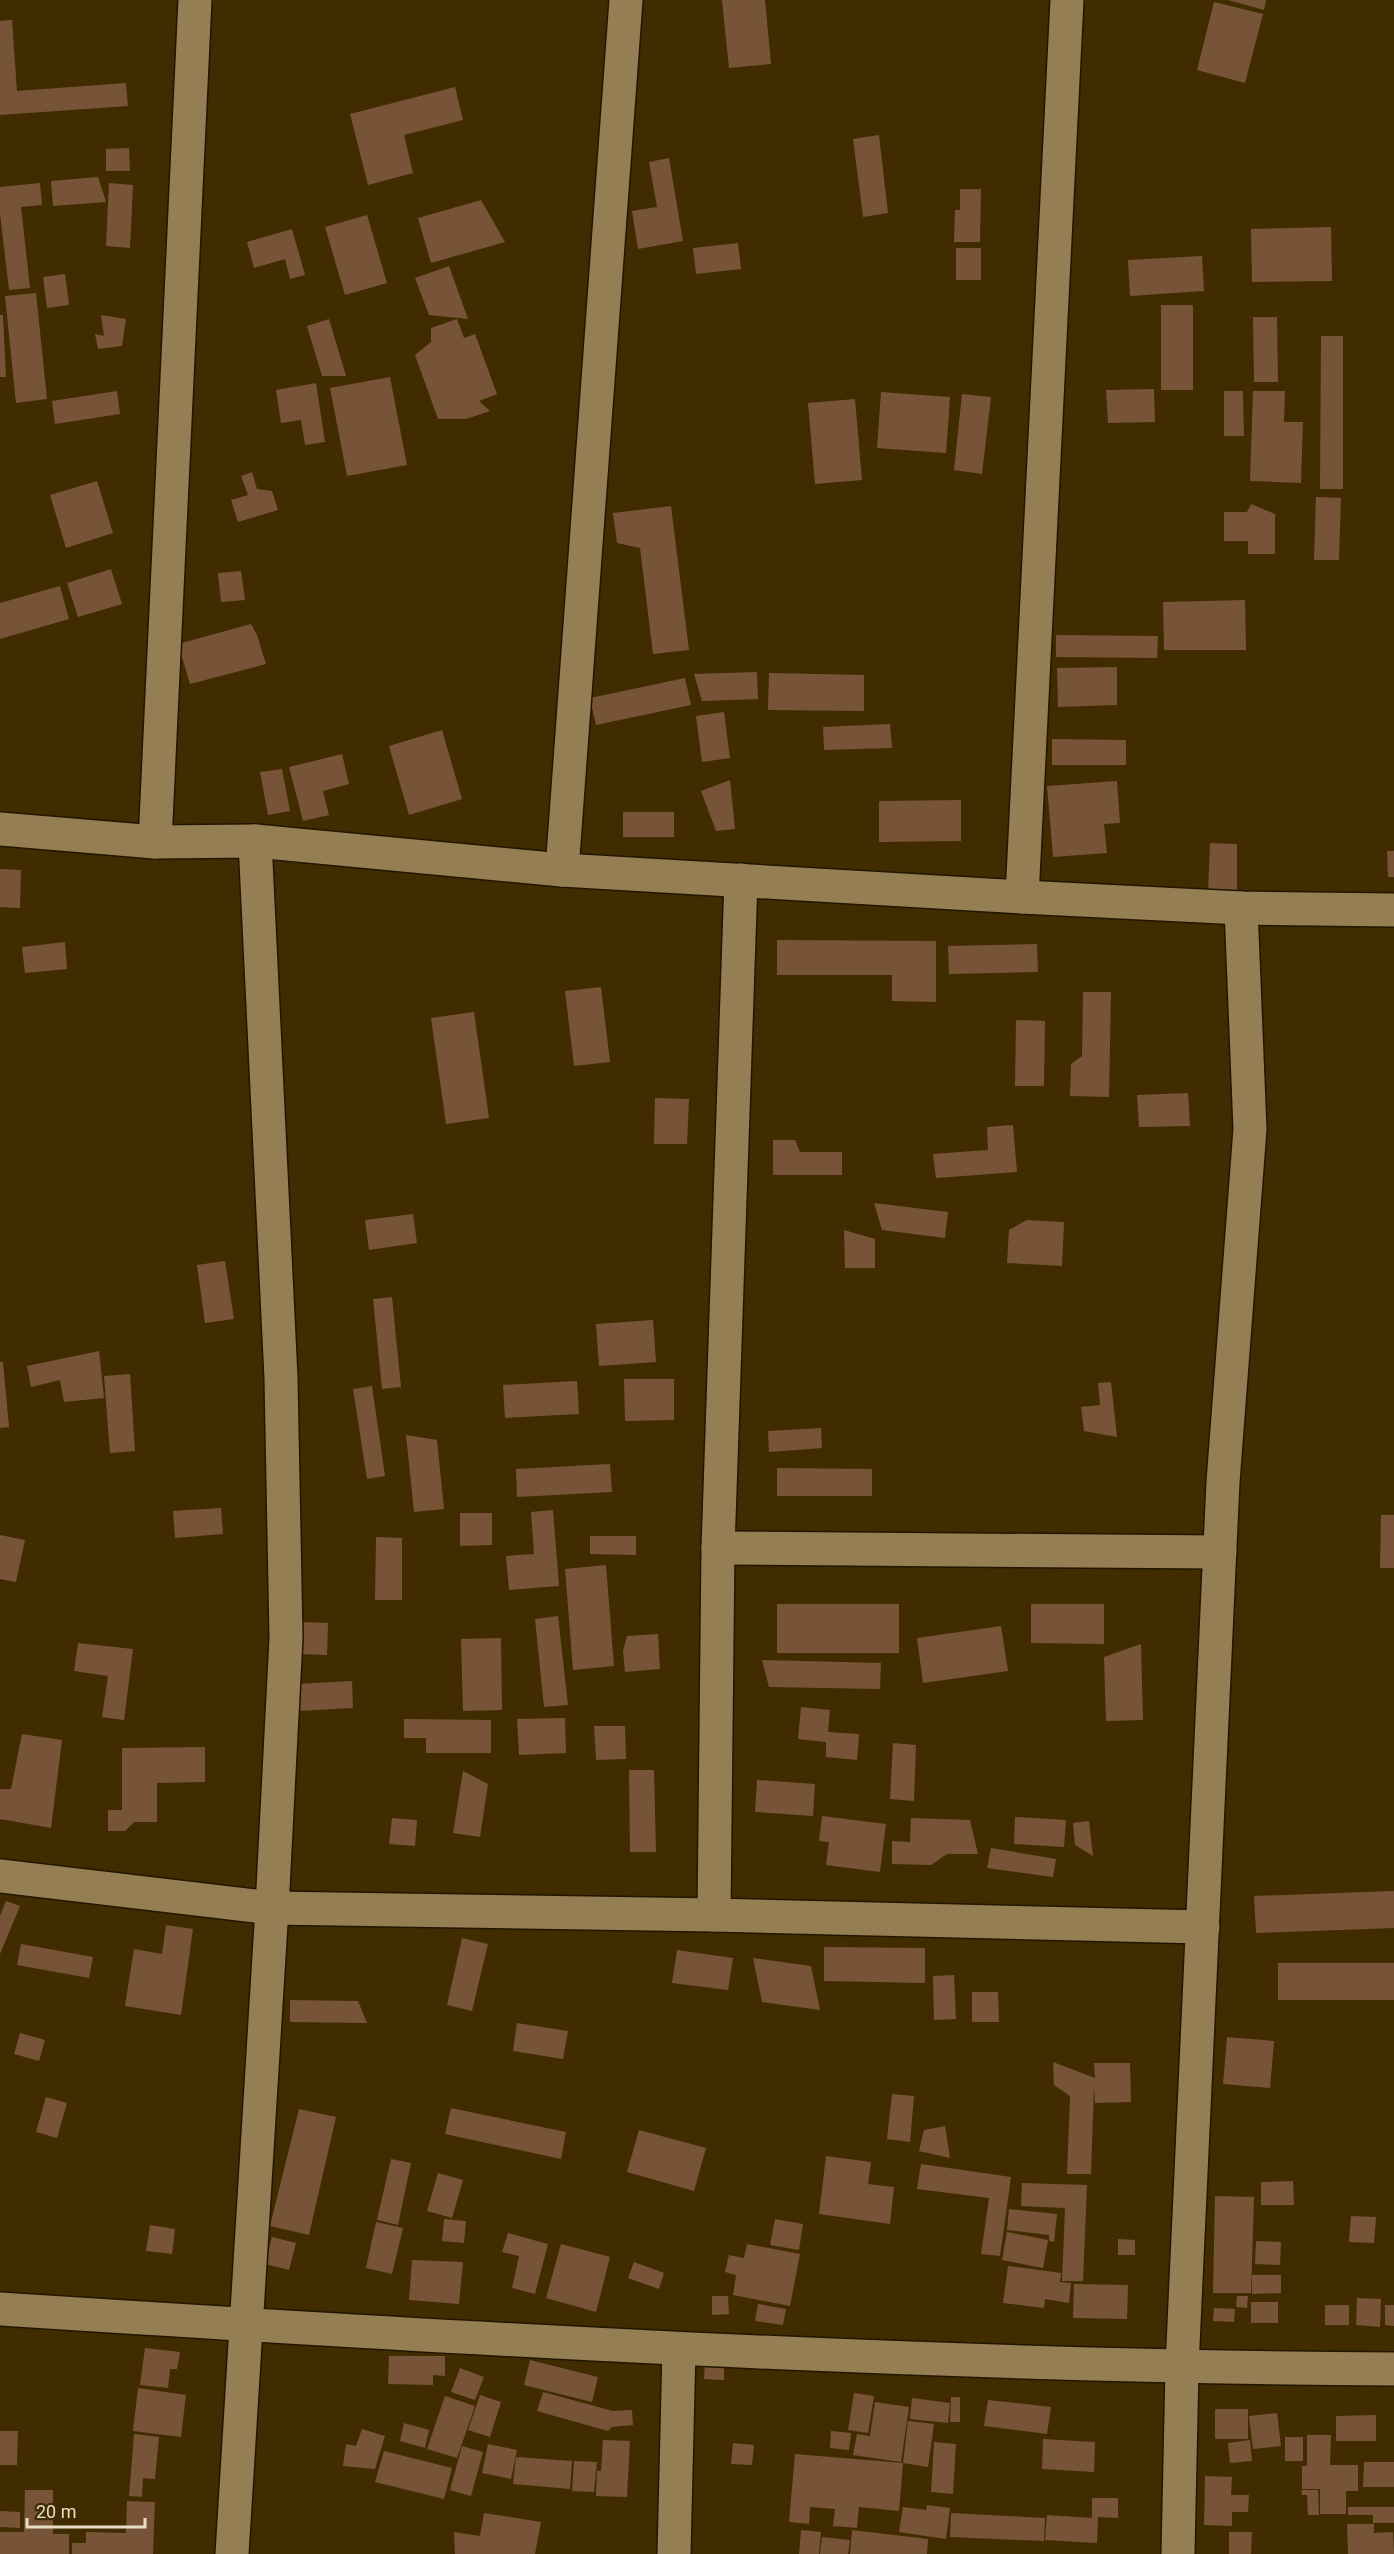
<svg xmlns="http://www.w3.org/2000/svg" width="1394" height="2554" font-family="Roboto,sans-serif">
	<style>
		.building { fill: #775437 }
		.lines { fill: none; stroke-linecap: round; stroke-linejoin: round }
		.minor-casing { stroke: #221603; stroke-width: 36 }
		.minor { stroke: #957d54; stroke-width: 33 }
	</style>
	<rect width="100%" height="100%" fill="#412c01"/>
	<!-- building -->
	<g class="building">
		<polygon points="722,0 765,0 771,64 729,68"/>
		<polygon points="1228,0 1266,0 1264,10"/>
		<polygon points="1214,2 1263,14 1245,83 1197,70"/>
		<polygon points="12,20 17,91 126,83 128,106 0,115 0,21"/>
		<polygon points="455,87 463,120 404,135 413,173 368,185 350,114"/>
		<polygon points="879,135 888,213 863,217 853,139"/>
		<polygon points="129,148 130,171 106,171 106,149"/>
		<polygon points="669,158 683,241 638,249 632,211 657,207 649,162"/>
		<polygon points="98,177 106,202 53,206 51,181"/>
		<polygon points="40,183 42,205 21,207 30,288 9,290 0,214 0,187"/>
		<polygon points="109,183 133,185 130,248 106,246"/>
		<polygon points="960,189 981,189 980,242 954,242 955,210 960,210"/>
		<polygon points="481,200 505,242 431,263 418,218"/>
		<polygon points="367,215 387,283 345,295 325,227"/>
		<polygon points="1331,227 1332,281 1252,282 1251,229"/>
		<polygon points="292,229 305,275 290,279 285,259 254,268 247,242"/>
		<polygon points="738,243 741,269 696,274 693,248"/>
		<rect x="956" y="248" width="25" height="32"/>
		<polygon points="1202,256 1204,291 1130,296 1128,260"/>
		<polygon points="449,266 468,319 429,315 415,278"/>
		<polygon points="65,274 69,305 47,308 43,277"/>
		<polygon points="36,293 47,399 16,403 5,296"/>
		<rect x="1161" y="305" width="32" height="85"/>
		<polygon points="0,315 3,315 6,377 0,377"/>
		<polygon points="101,315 126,319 122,346 98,349 95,334 104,336"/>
		<polygon points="1253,317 1277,317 1278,382 1254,382"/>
		<polygon points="329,319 346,376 322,376 307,326"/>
		<polygon points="457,319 464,338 475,334 497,394 479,401 490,411 466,419 438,419 415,355 431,342 431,328"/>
		<polygon points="1321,336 1343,336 1343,489 1320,489"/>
		<polygon points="390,377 407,465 347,476 330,388"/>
		<polygon points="316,383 325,442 305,445 301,420 281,423 276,390"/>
		<polygon points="1154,389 1155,422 1108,423 1106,390"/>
		<polygon points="117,391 120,414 55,424 52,401"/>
		<polygon points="1224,391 1243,391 1244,436 1224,436"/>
		<polygon points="1253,391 1285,391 1284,422 1303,422 1301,483 1250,481"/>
		<polygon points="881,392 950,397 946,453 877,448"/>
		<polygon points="962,394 991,397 982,474 954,470"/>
		<polygon points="855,399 862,480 815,484 808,403"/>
		<polygon points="252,472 257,489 272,491 278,510 238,522 231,500 248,495 241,476"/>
		<polygon points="97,481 113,533 66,548 50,495"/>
		<polygon points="1316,497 1341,498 1339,560 1314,560"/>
		<polygon points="1251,504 1275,514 1275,554 1248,554 1248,541 1224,541 1224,512 1247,512"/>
		<polygon points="671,506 689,650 653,654 640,548 617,543 613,513"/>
		<polygon points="111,569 122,604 78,617 67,583"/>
		<polygon points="241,571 245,600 221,602 218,573"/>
		<polygon points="60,586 69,619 0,639 0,603"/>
		<polygon points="1245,600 1246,650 1164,650 1163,602"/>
		<polygon points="251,624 257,635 266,664 190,684 178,644"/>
		<polygon points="1056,635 1158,636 1157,658 1056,657"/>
		<polygon points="1117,667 1117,705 1058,707 1057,668"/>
		<polygon points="757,672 758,699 702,701 694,674"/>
		<polygon points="769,673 864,675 864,711 768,710"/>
		<polygon points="685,678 691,705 596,725 590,698"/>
		<polygon points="724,712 730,758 702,762 696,716"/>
		<polygon points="890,724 892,748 824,750 823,727"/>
		<polygon points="442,730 462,799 409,815 389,746"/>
		<polygon points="1052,739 1126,740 1126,765 1052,765"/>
		<polygon points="342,754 349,784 323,791 329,815 303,821 289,767"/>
		<polygon points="282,769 290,811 268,815 260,772"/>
		<polygon points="730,780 735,829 716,831 701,791"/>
		<polygon points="1117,781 1120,823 1104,824 1107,853 1053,857 1047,786"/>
		<polygon points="961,800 961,841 879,842 879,801"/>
		<rect x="623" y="812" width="51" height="25"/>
		<polygon points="1210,843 1237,844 1237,893 1208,893"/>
		<polygon points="1387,851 1394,851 1394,877 1388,877"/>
		<polygon points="0,869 21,870 20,908 0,907"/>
		<polygon points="777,940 936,941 936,1002 892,1001 892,975 777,975"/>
		<polygon points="65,942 67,969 25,973 22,947"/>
		<polygon points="1037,944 1038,972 949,974 948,946"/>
		<polygon points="601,987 610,1062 574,1066 565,991"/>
		<polygon points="1083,992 1111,992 1109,1097 1070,1096 1071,1064 1082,1056"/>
		<polygon points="474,1012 489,1118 446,1124 431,1018"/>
		<polygon points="1016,1020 1045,1021 1044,1086 1015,1086"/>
		<polygon points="1188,1093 1190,1126 1139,1127 1137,1095"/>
		<polygon points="655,1098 689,1099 687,1144 654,1144"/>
		<polygon points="1013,1125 1017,1172 936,1178 933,1154 988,1150 987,1127"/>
		<polygon points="773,1140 795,1140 800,1152 842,1152 842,1175 773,1175"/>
		<polygon points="874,1203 948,1212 945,1238 882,1230"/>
		<polygon points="413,1214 417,1243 369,1250 365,1220"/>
		<polygon points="1027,1220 1064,1222 1062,1266 1007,1263 1009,1230"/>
		<polygon points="844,1230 875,1239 875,1268 845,1268"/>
		<polygon points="225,1261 234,1319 205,1323 197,1265"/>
		<polygon points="392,1297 401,1387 382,1389 373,1299"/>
		<polygon points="653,1320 656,1362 599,1366 596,1324"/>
		<polygon points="99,1351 104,1398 64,1402 60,1380 31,1387 27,1366"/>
		<polygon points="0,1362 3,1362 9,1427 0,1428"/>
		<polygon points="130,1374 135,1451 110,1453 104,1376"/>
		<polygon points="624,1379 674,1379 674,1420 625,1421"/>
		<polygon points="577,1381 579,1414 505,1418 503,1385"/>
		<polygon points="1111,1382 1117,1437 1084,1431 1081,1407 1100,1405 1098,1383"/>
		<polygon points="372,1386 385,1476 367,1479 353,1389"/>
		<polygon points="821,1428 822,1448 769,1452 768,1431"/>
		<polygon points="406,1435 437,1440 444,1509 414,1512"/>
		<polygon points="610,1464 612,1492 517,1497 516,1469"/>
		<polygon points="777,1468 872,1469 872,1496 777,1496"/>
		<polygon points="221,1508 223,1534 175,1538 173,1511"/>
		<polygon points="553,1510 559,1586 509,1590 506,1556 534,1554 531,1512"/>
		<polygon points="460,1513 492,1513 492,1545 460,1546"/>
		<polygon points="1381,1515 1394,1515 1394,1568 1380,1568"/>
		<polygon points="0,1535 25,1540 16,1582 0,1579"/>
		<polygon points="590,1536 636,1536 636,1555 590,1554"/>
		<polygon points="376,1537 402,1538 402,1600 375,1600"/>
		<polygon points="606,1565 614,1666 573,1670 565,1569"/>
		<rect x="777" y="1604" width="122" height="49"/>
		<polygon points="1031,1604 1104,1604 1104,1644 1031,1643"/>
		<polygon points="558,1616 568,1705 544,1707 535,1619"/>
		<polygon points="299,1622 328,1623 327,1655 298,1654"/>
		<polygon points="1001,1626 1008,1671 923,1683 917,1638"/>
		<polygon points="658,1634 660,1669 625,1672 623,1651 627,1636"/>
		<polygon points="501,1638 502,1710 463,1711 461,1639"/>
		<polygon points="78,1643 133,1649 124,1720 102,1717 108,1676 74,1671"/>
		<polygon points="1141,1644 1143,1720 1106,1721 1104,1657"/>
		<polygon points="762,1660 881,1663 880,1689 769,1687"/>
		<polygon points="352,1681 353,1708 298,1711 296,1684"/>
		<polygon points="801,1707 830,1710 828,1732 859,1734 857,1760 826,1757 826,1742 798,1739"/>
		<polygon points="565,1718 566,1753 519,1755 517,1719"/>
		<polygon points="404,1719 491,1720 491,1753 426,1753 426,1738 404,1738"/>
		<polygon points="594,1726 625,1726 626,1759 596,1760"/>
		<polygon points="22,1734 62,1740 51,1828 0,1819 0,1789 11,1789"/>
		<polygon points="893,1743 916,1745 914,1801 890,1799"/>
		<polygon points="205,1747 205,1782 157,1783 157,1822 134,1822 125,1831 108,1831 108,1810 122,1810 122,1748"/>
		<polygon points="629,1770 654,1770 656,1852 630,1852"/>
		<polygon points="463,1771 488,1784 480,1837 453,1833"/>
		<polygon points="757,1780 815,1784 813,1816 755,1812"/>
		<polygon points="822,1816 886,1824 880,1872 826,1865 829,1842 819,1841"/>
		<polygon points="1015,1817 1066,1820 1064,1847 1014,1844"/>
		<polygon points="392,1818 417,1820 415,1846 389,1844"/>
		<polygon points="911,1818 970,1820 978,1854 947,1854 931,1865 892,1864 892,1841 910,1842"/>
		<polygon points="1089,1821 1093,1856 1075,1845 1073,1823"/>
		<polygon points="991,1848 1056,1859 1053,1877 987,1868"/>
		<polygon points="1394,1891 1394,1928 1256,1933 1254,1896"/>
		<polygon points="6,1901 20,1906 0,1954 0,1916"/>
		<polygon points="166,1925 193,1929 181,2015 125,2006 134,1949 162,1954"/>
		<polygon points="462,1938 488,1944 472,2011 447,2005"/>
		<polygon points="21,1944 93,1957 89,1978 17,1965"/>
		<polygon points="824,1947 925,1948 925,1983 824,1981"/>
		<polygon points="677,1950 733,1958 728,1990 672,1983"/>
		<polygon points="753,1958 811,1966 820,2010 762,2002"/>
		<rect x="1278" y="1963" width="116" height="37"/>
		<polygon points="954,1975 956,2019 934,2020 933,1976"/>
		<polygon points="972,1992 998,1992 999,2022 972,2022"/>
		<polygon points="290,2000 358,2001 367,2023 290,2022"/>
		<polygon points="517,2023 568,2031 563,2059 513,2051"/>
		<polygon points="20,2033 45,2040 39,2061 14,2054"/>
		<polygon points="1227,2037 1274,2041 1270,2088 1223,2084"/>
		<polygon points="1053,2062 1095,2078 1094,2063 1130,2063 1131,2102 1095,2103 1094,2086 1091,2174 1067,2174 1070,2096 1054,2085"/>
		<polygon points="892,2094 914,2096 910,2142 887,2139"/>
		<polygon points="46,2097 67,2103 57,2138 36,2132"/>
		<polygon points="451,2108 566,2132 561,2159 445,2134"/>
		<polygon points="299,2109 336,2117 309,2235 270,2226"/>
		<polygon points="945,2126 950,2158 919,2151 924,2130"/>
		<polygon points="639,2130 706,2148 694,2191 627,2172"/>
		<polygon points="826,2156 871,2162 868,2184 894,2187 890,2224 819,2214"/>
		<polygon points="391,2159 411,2163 398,2225 377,2220"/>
		<polygon points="921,2164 1011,2177 1000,2256 981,2254 989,2198 917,2189"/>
		<polygon points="438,2173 463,2180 452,2218 427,2211"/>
		<polygon points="1293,2181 1294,2205 1261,2205 1261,2182"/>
		<polygon points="1022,2183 1087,2185 1083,2281 1062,2281 1065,2208 1021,2206"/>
		<polygon points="1215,2196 1254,2197 1251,2293 1213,2293"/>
		<polygon points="1009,2209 1057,2214 1054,2242 1049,2241 1049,2235 1007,2230"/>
		<polygon points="1351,2216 1376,2217 1374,2243 1349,2242"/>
		<polygon points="444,2219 466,2221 464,2243 442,2241"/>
		<polygon points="775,2219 803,2224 799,2250 770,2245"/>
		<polygon points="376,2222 403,2228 392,2274 366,2268"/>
		<polygon points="150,2225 175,2229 172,2254 146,2251"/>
		<polygon points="1007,2232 1048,2240 1043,2268 1002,2260"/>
		<polygon points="508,2233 548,2244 535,2294 512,2288 519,2256 502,2252"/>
		<polygon points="272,2237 296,2243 289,2270 265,2264"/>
		<polygon points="1118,2239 1135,2240 1135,2255 1118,2255"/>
		<polygon points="1256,2241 1281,2242 1280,2265 1255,2264"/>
		<polygon points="561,2244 610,2257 596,2312 546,2298"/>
		<polygon points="747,2244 800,2254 790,2306 733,2295 736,2275 725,2272 729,2255 744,2258"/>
		<polygon points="412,2260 463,2262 459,2304 409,2300"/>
		<polygon points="634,2262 664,2273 659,2289 628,2278"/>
		<polygon points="1008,2266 1061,2273 1060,2282 1071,2283 1069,2303 1045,2299 1044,2308 1003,2303"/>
		<polygon points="1252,2275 1281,2275 1281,2293 1252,2294"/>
		<polygon points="1074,2284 1128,2285 1127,2319 1073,2318"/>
		<polygon points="712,2296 728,2296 729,2314 712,2315"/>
		<polygon points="1237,2296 1248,2296 1247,2308 1236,2307"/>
		<polygon points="1357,2298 1381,2299 1380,2327 1356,2325"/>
		<rect x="1251" y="2302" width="27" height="21"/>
		<polygon points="758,2304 786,2309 783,2325 755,2321"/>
		<rect x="1325" y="2305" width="24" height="20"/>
		<polygon points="1385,2305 1394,2305 1394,2326 1385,2325"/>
		<polygon points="1214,2308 1235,2309 1234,2322 1213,2321"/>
		<polygon points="145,2348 180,2352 177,2369 170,2369 168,2388 140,2385"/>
		<polygon points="389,2356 445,2356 445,2376 433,2375 433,2385 388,2384"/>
		<polygon points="530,2360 598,2377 592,2402 524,2385"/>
		<polygon points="705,2360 724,2361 724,2380 704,2379"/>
		<polygon points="460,2368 484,2377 475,2400 451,2392"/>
		<polygon points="138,2388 186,2395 181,2437 133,2431"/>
		<polygon points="543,2392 613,2411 632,2410 633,2425 612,2427 608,2431 537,2411"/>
		<polygon points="854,2393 874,2396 868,2433 848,2430"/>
		<polygon points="480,2395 501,2402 490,2437 468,2430"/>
		<polygon points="445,2396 475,2406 457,2458 427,2449"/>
		<polygon points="951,2397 960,2397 960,2422 950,2422"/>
		<polygon points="912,2398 950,2403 948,2423 910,2419"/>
		<polygon points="988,2400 1051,2407 1047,2434 984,2426"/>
		<polygon points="875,2402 909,2407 901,2462 853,2455 857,2434 870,2436"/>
		<rect x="1215" y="2409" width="33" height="30"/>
		<polygon points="1277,2413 1281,2446 1253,2449 1249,2416"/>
		<polygon points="1376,2415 1376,2441 1336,2441 1336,2416"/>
		<polygon points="908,2421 934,2424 928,2467 903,2463"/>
		<polygon points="404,2423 429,2430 425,2448 400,2441"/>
		<polygon points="362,2429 385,2436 375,2469 343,2466 346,2444 356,2446"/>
		<polygon points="0,2431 18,2431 17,2465 0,2465"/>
		<polygon points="831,2431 851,2433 849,2450 830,2448"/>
		<polygon points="134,2434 159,2437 155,2479 143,2478 142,2497 129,2496"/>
		<polygon points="1307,2435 1331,2435 1330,2465 1358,2465 1358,2491 1346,2491 1346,2514 1320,2514 1320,2489 1302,2489 1302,2466 1307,2466"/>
		<rect x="1285" y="2437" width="18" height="24"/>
		<polygon points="1043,2439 1095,2442 1094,2472 1042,2469"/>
		<polygon points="603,2440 630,2441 627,2497 596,2496 597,2471 601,2471"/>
		<polygon points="1250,2440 1252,2461 1230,2463 1228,2443"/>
		<polygon points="934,2442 956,2444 953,2494 931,2492"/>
		<polygon points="733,2443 754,2445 752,2465 731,2464"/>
		<polygon points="488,2444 517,2450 511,2479 482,2473"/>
		<polygon points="462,2446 483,2452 471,2496 450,2490"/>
		<polygon points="384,2451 452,2468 444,2499 375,2482"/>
		<polygon points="795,2454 903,2463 899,2511 859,2507 857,2528 833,2526 835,2509 810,2507 809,2524 789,2522"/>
		<polygon points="516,2457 572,2461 570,2489 513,2484"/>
		<polygon points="574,2461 597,2462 594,2492 572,2491"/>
		<polygon points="1364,2462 1394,2462 1394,2487 1363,2487"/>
		<polygon points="1205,2476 1232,2477 1231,2495 1249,2495 1248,2512 1232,2512 1232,2526 1204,2525"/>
		<polygon points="25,2490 53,2490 53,2534 69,2534 69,2554 0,2554 0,2532 24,2532"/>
		<polygon points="1301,2490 1318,2490 1319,2515 1308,2515 1307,2495 1302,2495"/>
		<polygon points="1092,2498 1118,2498 1118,2518 1098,2517 1097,2543 1045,2540 1047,2515 1092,2518"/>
		<polygon points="127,2501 155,2502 153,2554 72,2554 72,2543 86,2543 86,2532 126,2533"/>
		<polygon points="927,2505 950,2508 946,2539 899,2532 903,2507 926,2510"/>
		<polygon points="1348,2507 1394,2507 1394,2523 1373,2523 1373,2515 1348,2515"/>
		<polygon points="0,2511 20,2512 20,2528 0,2527"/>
		<polygon points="484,2513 541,2522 535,2554 455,2554 454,2532 480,2536"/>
		<polygon points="951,2513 1045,2518 1044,2541 950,2537"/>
		<polygon points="1347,2524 1374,2524 1374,2533 1393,2532 1394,2554 1348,2554"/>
		<polygon points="801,2530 821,2532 819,2554 799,2554"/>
		<polygon points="852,2530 928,2539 927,2554 850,2554"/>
		<polygon points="1229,2532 1252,2532 1251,2554 1229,2554"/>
		<polygon points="822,2537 850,2540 848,2554 820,2554"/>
	</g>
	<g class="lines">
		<defs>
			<g id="minor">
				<polyline points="0,829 155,842 255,841 562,870 1022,897 1241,908 1394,910"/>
				<polyline points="155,842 195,0"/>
				<polyline points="562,870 626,0"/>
				<polyline points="1022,897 1067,0"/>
				<polyline points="718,1548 1220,1552"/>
				<polyline points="0,1876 272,1908 714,1915 1203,1927"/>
				<polyline points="714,1915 718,1548 741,880"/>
				<path d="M 0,2309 C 464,2339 929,2366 1394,2369"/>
				<polyline points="232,2554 272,1908 286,1638 281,1378 255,841"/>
				<polyline points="674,2554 679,2349"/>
				<polyline points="1178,2554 1182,2367 1223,1482 1250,1129 1241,908"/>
			</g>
		</defs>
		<!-- minor casing -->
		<use href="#minor" class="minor-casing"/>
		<!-- minor -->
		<use href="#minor" class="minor"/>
	</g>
	<!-- scale -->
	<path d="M27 2518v9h118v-9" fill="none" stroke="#eaddc8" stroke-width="3"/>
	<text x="36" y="2518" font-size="18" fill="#eaddc8" stroke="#412c01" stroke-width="4.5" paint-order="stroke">20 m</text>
</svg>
